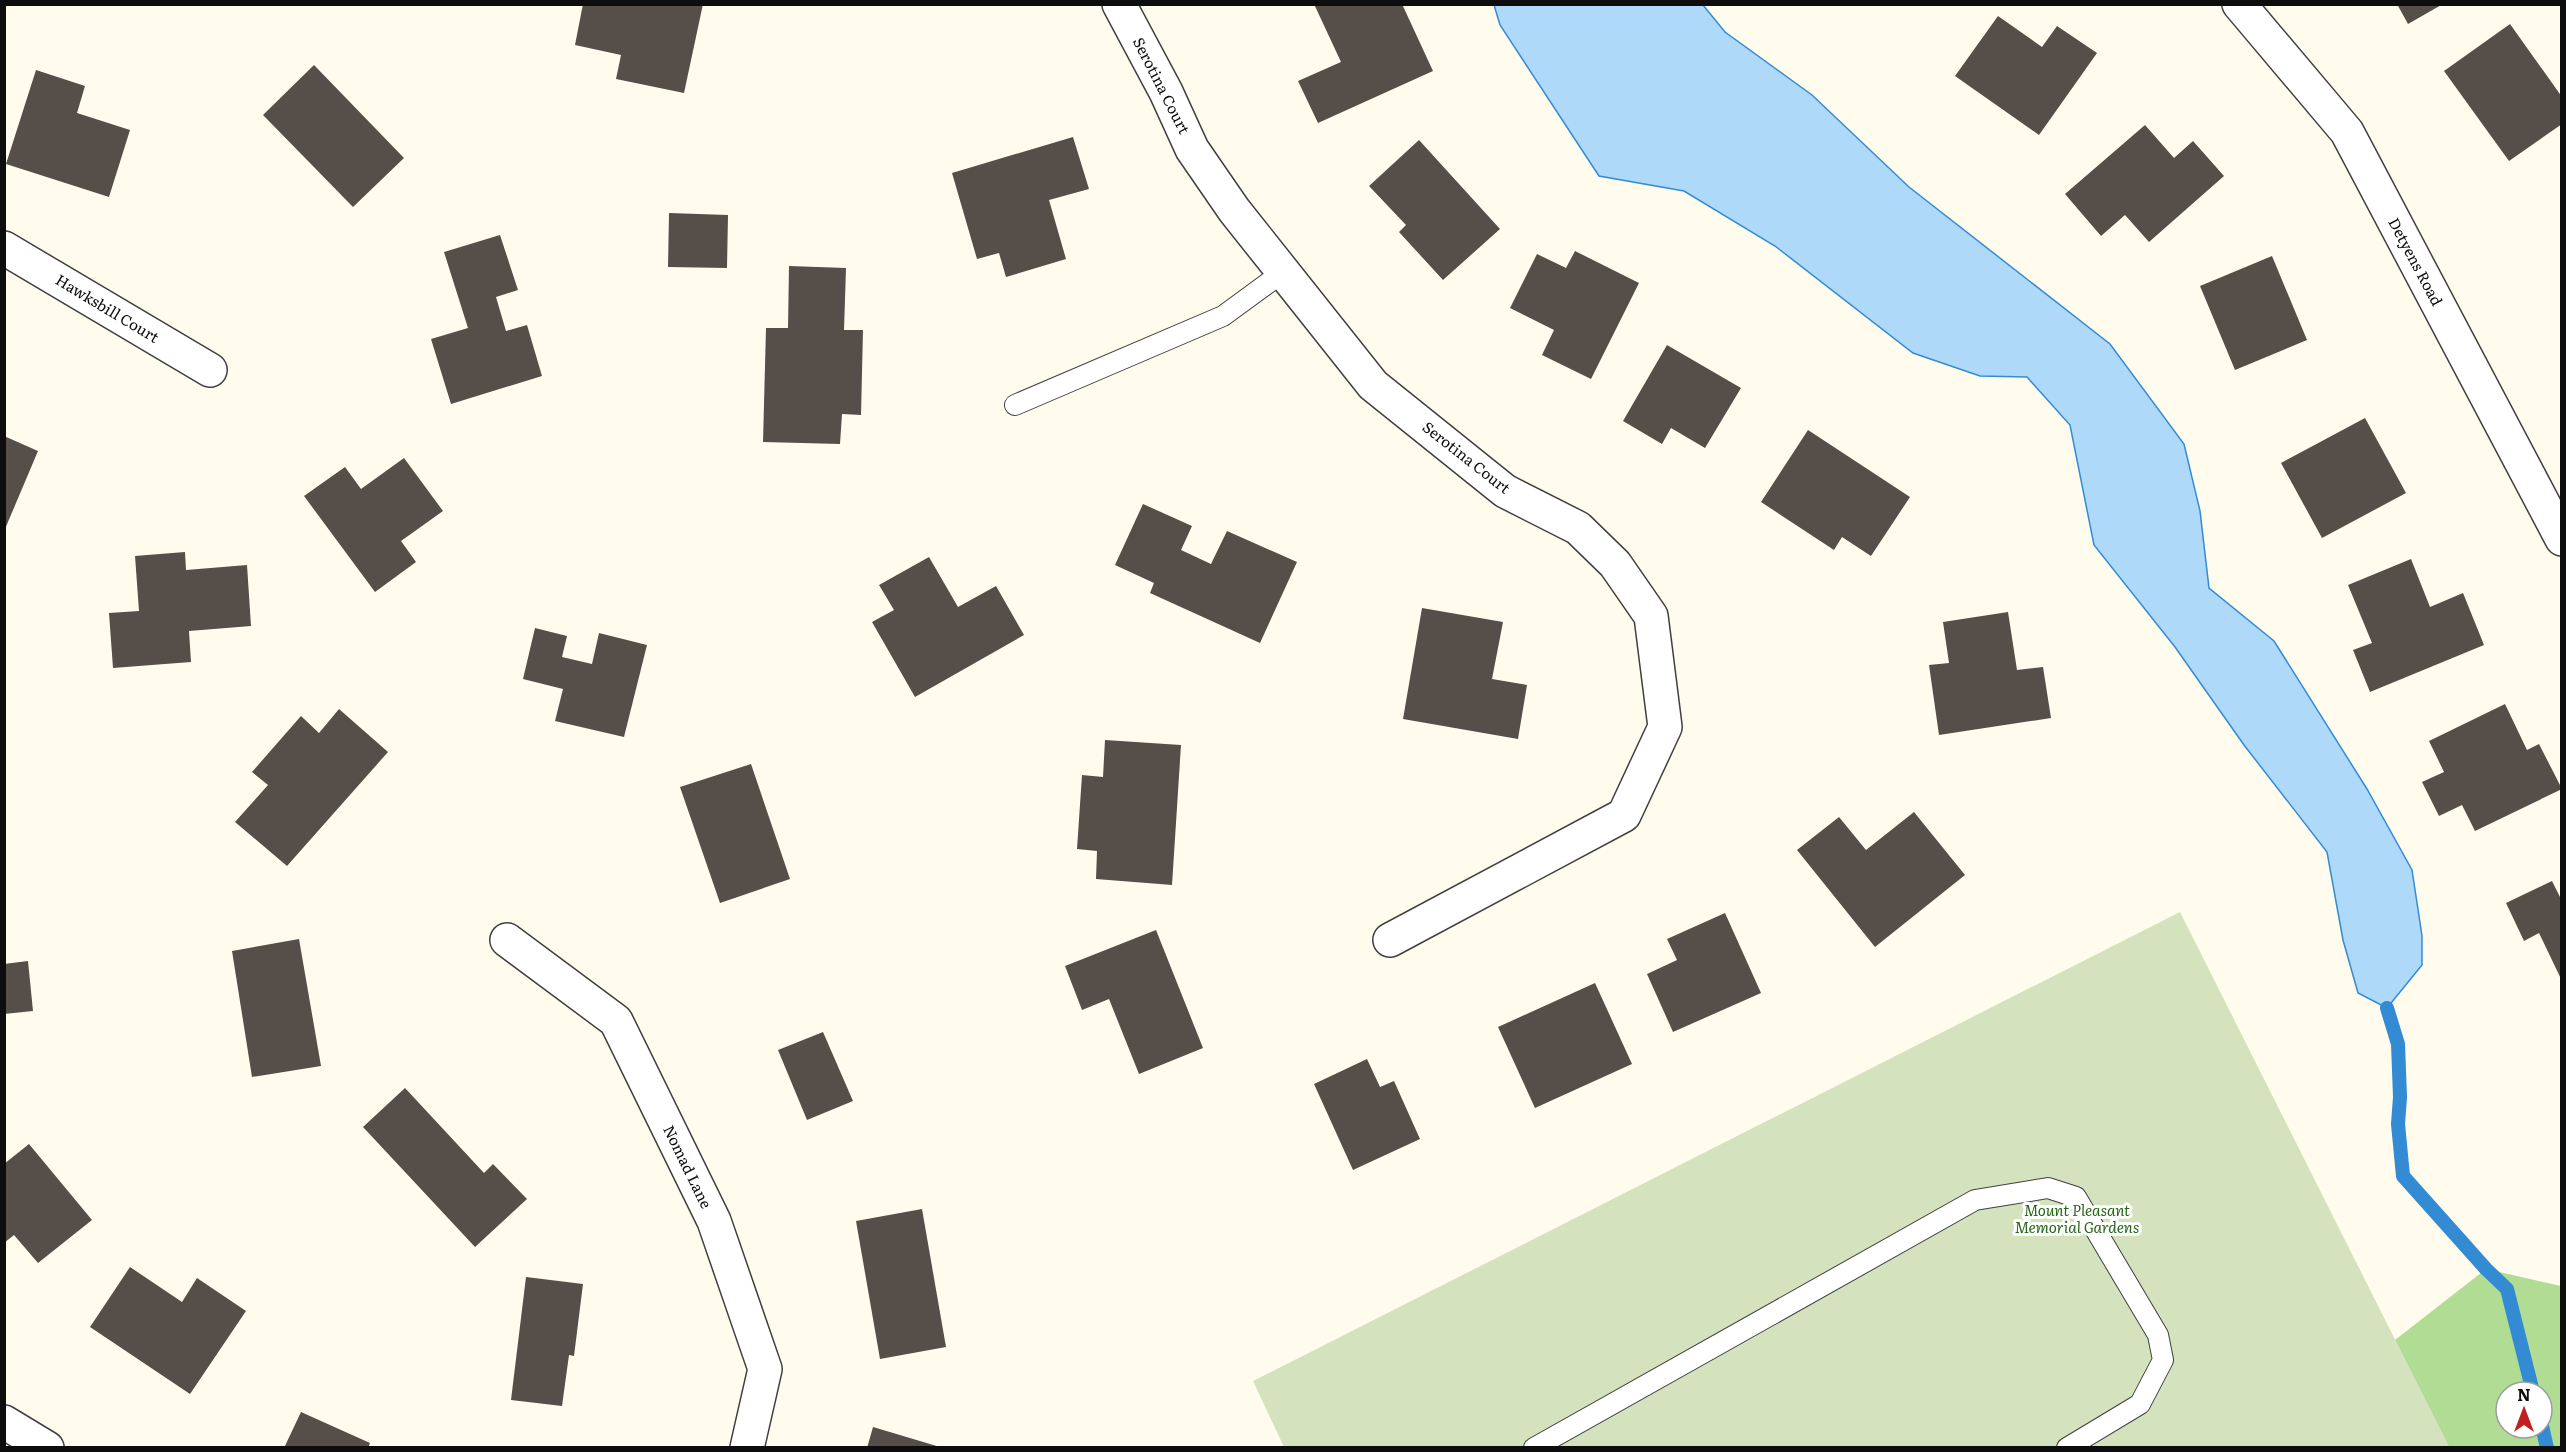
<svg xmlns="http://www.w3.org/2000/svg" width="2566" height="1452" font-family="Literata,serif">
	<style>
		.forest { fill: #b1dc93; fill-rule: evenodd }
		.cemetery { fill: #d4e2bd }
		.water { fill: #afd9f9; stroke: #338bd3; stroke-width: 1.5 }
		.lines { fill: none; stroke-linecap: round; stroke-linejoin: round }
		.stream { stroke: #338bd3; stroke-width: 14 }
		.building { fill: #564e49 }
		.lane-casing { stroke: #404040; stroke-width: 22 }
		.street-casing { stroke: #404040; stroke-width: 36 }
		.lane { stroke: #fff; stroke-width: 20 }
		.street { stroke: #fff; stroke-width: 33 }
		.labels { text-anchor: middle; stroke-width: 6; stroke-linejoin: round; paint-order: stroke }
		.street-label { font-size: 15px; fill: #0d0d0d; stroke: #fff }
		.park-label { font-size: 15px; font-style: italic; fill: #27671a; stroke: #fff }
	</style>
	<rect width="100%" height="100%" fill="#fffced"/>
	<!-- forest -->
	<path class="forest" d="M 2486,1269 L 2561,1286 L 2561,1447 L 2449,1447 L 2395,1340 ZM 2506,1392 L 2542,1392 L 2542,1428 L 2506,1428 Z"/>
	<!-- cemetery -->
	<polygon class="cemetery" points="2180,912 2449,1447 1284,1447 1253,1381"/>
	<!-- water -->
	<polygon class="water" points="1494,5 1703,5 1725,32 1812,95 1909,187 2110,344 2184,444 2200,511 2209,588 2274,641 2367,789 2412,870 2422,936 2422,965 2387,1008 2358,993 2343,940 2327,852 2244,745 2175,647 2094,545 2070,425 2027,377 1980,376 1913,353 1775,246 1684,191 1599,176 1500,25"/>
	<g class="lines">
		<!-- stream -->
		<g class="stream">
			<polyline points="2387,1008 2398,1044 2400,1097 2398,1124 2403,1176 2486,1269 2507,1289 2533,1392"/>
			<polyline points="2542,1426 2547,1448"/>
		</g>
	</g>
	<!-- building -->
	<g class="building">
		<polygon points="583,4 703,4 684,93 616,79 621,55 575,45"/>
		<polygon points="1314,4 1402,4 1433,71 1318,123 1298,81 1341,62"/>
		<polygon points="2397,4 2443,4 2408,24"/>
		<polygon points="1998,16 2042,47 2057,26 2097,53 2039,135 1955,76"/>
		<polygon points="2510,24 2562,97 2562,124 2509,161 2444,71"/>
		<polygon points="314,65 404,158 353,207 263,115"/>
		<polygon points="36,70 85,86 77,113 130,130 109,197 6,164"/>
		<polygon points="2145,125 2174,158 2193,141 2224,176 2149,242 2125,215 2101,236 2065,194"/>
		<polygon points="1073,137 1089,189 1049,200 1066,259 1006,277 999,253 977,259 952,173"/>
		<polygon points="1419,140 1500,229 1443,280 1399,232 1406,225 1369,186"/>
		<polygon points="669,213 728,215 727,268 668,267"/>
		<polygon points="500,235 518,290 496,297 506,331 527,325 542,376 451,404 431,339 468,328 444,252"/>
		<polygon points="1575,251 1639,283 1591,379 1542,355 1554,330 1510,308 1537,254 1566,268"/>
		<polygon points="2272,256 2307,340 2235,370 2200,286"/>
		<polygon points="789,266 846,268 844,330 863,330 861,415 842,414 840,444 763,442 766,328 788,328"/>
		<polygon points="1667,345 1741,388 1705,448 1671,428 1662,444 1623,421"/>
		<polygon points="2365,418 2406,493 2322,538 2281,463"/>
		<polygon points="1808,430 1910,497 1871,556 1842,537 1834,550 1761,502"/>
		<polygon points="4,436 38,451 5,529 4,529"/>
		<polygon points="404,458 443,511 401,541 416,562 375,592 304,496 345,467 361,489"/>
		<polygon points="1143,504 1192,526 1181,550 1211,564 1227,531 1297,562 1260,643 1150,593 1154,583 1115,565"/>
		<polygon points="185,552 186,570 247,565 251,626 189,631 191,662 113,668 109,613 139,611 135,556"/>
		<polygon points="929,557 958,607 996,586 1024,635 915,697 872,622 894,610 879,585"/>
		<polygon points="2411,559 2430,607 2463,593 2484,645 2370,692 2353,650 2372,643 2348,585"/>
		<polygon points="1422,608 1503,622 1492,679 1527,685 1518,739 1403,719"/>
		<polygon points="2008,612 2017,670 2043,667 2051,718 1939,735 1929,665 1949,663 1943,622"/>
		<polygon points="535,628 567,636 562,657 592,664 599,633 647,645 624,737 555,721 563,689 523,679"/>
		<polygon points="2505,704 2527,750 2539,744 2562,789 2475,831 2462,805 2439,816 2422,782 2444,772 2429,741"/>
		<polygon points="339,709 388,752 287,866 235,822 268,785 252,772 301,716 319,733"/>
		<polygon points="1105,740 1181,745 1172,885 1096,879 1097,851 1077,849 1082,775 1103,777"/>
		<polygon points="751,764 790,879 720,903 680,787"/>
		<polygon points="1914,812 1965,875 1875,947 1797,850 1839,817 1866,850"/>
		<polygon points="2552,881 2562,901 2562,981 2539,933 2524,941 2506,903"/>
		<polygon points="1725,913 1761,993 1673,1032 1647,974 1677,960 1667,939"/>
		<polygon points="1156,930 1203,1048 1139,1074 1109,999 1082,1010 1065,966"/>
		<polygon points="299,939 321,1066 252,1077 232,951"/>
		<polygon points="28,961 33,1011 4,1014 4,964"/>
		<polygon points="1595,983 1632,1064 1535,1108 1498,1027"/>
		<polygon points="823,1032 853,1101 807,1120 778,1050"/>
		<polygon points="1367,1059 1380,1087 1394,1081 1420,1139 1353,1170 1314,1084"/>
		<polygon points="405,1088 484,1173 493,1164 527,1199 475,1247 363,1127"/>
		<polygon points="29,1144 92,1220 38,1263 14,1235 4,1243 4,1164"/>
		<polygon points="922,1209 946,1347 880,1359 856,1221"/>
		<polygon points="130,1267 182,1302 197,1278 246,1311 190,1394 90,1327"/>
		<polygon points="526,1277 583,1284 574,1356 569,1355 562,1406 511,1400"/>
		<polygon points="301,1412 370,1443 368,1448 284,1448"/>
		<polygon points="873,1427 940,1447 940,1448 867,1448"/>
	</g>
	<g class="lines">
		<defs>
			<g id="lane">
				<polyline points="1015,405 1223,316 1283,272"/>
				<polyline points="1534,1448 1975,1200 2048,1188 2076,1197 2158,1335 2163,1360 2140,1404 2067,1448"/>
			</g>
			<g id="street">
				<polyline points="1119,4 1166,92 1192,149 1234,210 1373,385 1505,491 1578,528 1615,564 1651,616 1665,727 1624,815 1390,940"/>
				<polyline points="2239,4 2347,132 2562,539"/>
				<polyline points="4,248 210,370"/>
				<polyline points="507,940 616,1021 714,1221 765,1369 747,1448"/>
				<polyline points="4,1422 47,1448"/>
			</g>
		</defs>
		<!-- lane casing -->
		<use href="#lane" class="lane-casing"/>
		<!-- street casing -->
		<use href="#street" class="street-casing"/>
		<!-- lane -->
		<use href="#lane" class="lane"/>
		<!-- street -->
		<use href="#street" class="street"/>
	</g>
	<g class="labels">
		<!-- street labels -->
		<g class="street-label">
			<text transform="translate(1161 86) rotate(63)" y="5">Serotina Court</text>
			<text transform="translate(2415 262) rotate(62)" y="5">Detyens Road</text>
			<text transform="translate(107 309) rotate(31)" y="5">Hawksbill Court</text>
			<text transform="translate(1466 458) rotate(38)" y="5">Serotina Court</text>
			<text transform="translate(687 1167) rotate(64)" y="5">Nomad Lane</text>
		</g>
		<!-- park labels -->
		<g class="park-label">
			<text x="2077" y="1216">Mount Pleasant<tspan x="2077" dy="17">Memorial Gardens</tspan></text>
		</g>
	</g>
	<!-- border -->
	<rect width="2566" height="1452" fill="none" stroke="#0d0d0d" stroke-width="12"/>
	<!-- north arrow -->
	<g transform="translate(2524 1410)"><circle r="28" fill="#ffffff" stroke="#9e9e9e" stroke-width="1.5"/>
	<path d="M0-4.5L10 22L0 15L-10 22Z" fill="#c31f1f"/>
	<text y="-9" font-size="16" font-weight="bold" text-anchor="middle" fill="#0d0d0d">N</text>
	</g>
</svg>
